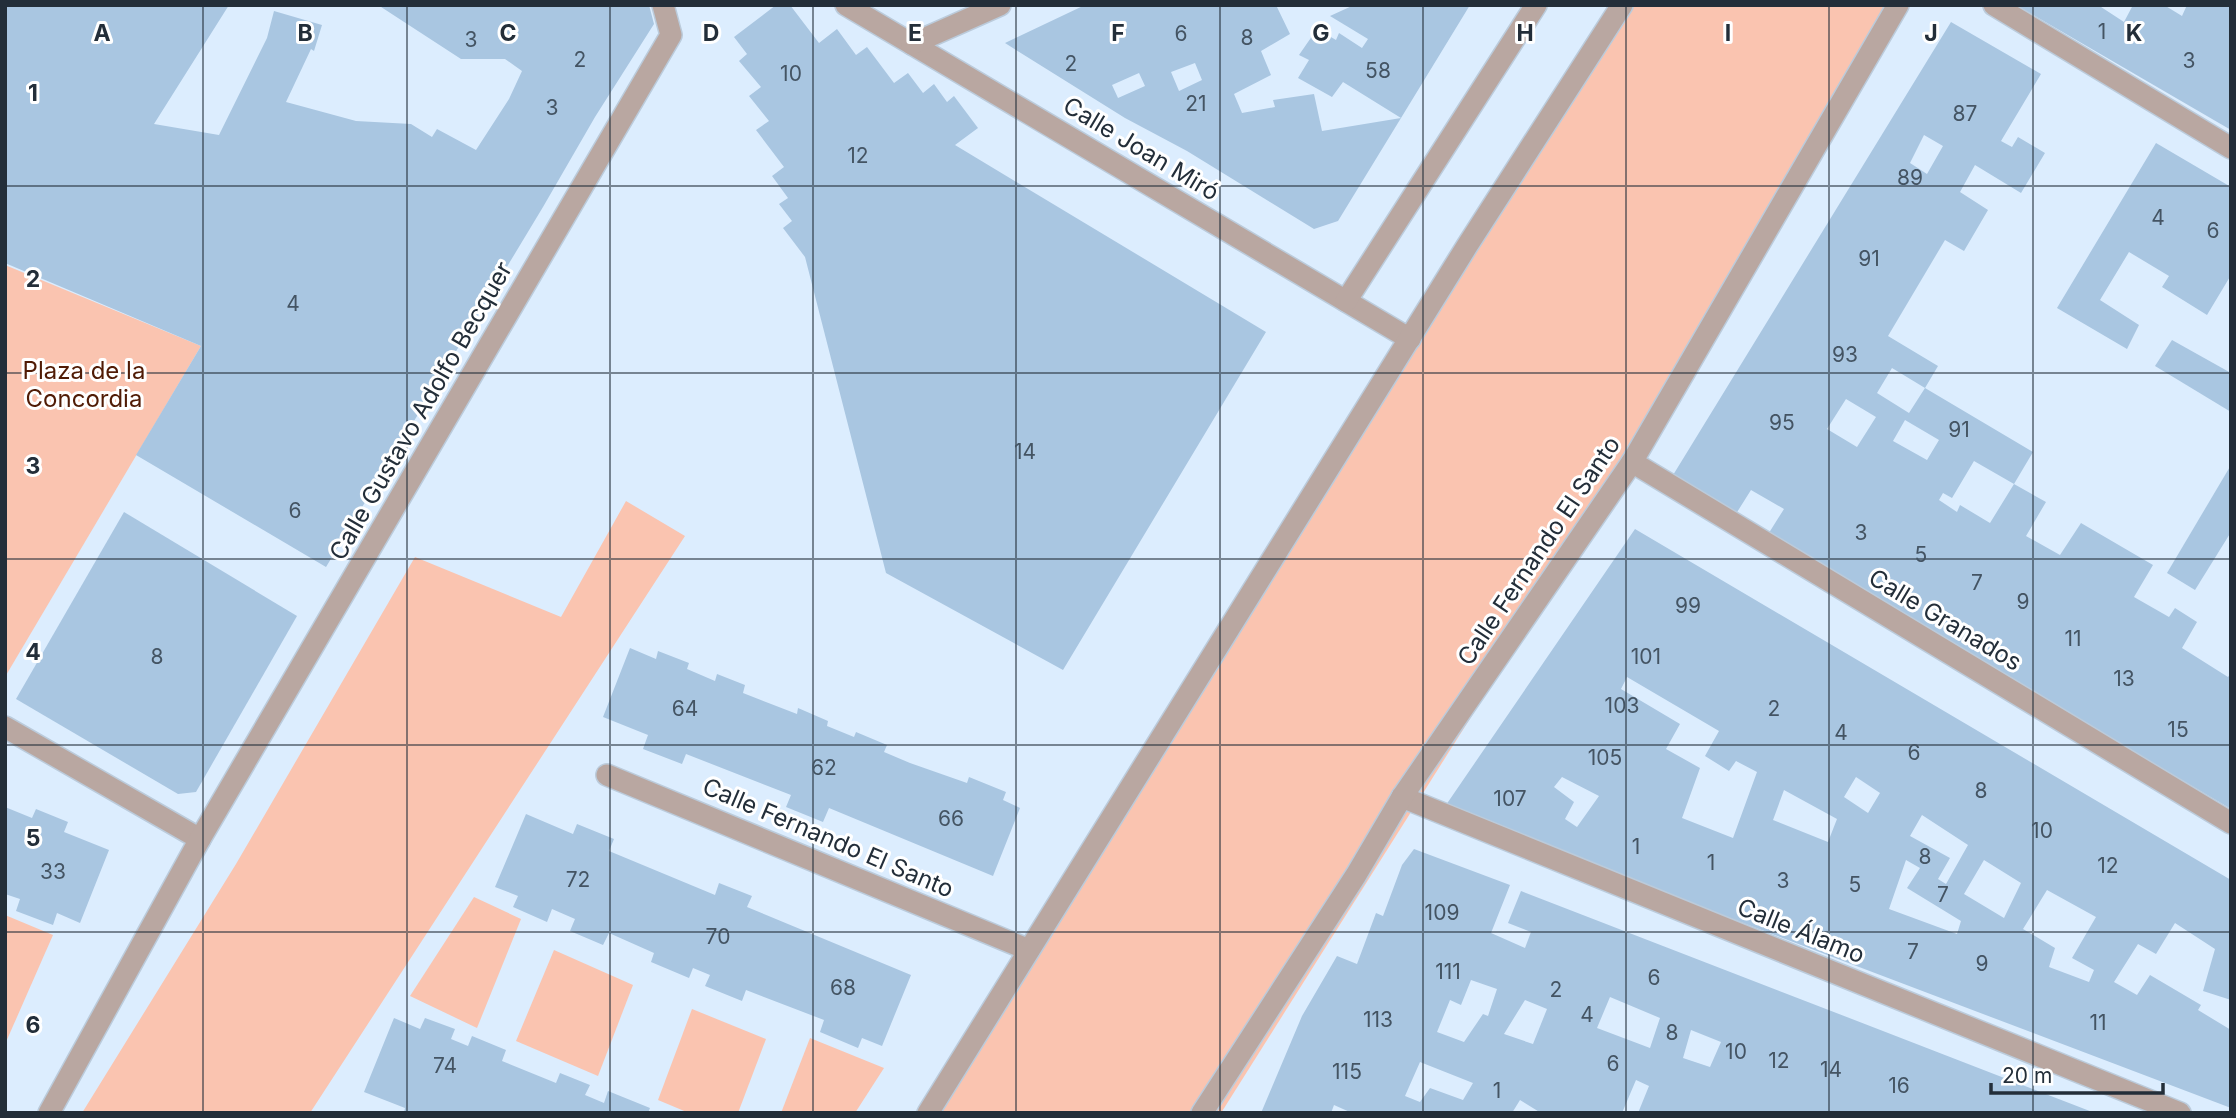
<svg xmlns="http://www.w3.org/2000/svg" width="2236" height="1118" font-family="Inter,sans-serif">
	<style>
		.green { fill: #fac4b0 }
		.building { fill: #a9c6e1; fill-rule: evenodd }
		.lines { fill: none; stroke-linecap: round; stroke-linejoin: round }
		.street-casing { stroke: #bbcbdb; stroke-width: 24 }
		.street { stroke: #b9a7a1; stroke-width: 21 }
		.grid { fill: none; stroke: #232e39; stroke-width: 2; stroke-opacity: 0.55 }
		.labels { text-anchor: middle; stroke-width: 6; stroke-linejoin: round; paint-order: stroke }
		.number-label { font-size: 21px; fill: #445463 }
		.street-label { font-size: 24px; fill: #232e39; stroke: #fff }
		.park-label { font-size: 24px; fill: #501b05; stroke: #fff }
		.grid-label { font-size: 23px; text-anchor: middle; font-weight: bold; fill: #232e39; stroke: #fff; stroke-width: 6; stroke-linejoin: round; paint-order: stroke }
	</style>
	<rect width="100%" height="100%" fill="#dcedfe"/>
	<!-- green -->
	<g class="green">
		<polygon points="1625,5 1898,5 1632,462 1221,1113 926,1113"/>
		<polygon points="5,265 201,346 5,677"/>
		<polygon points="626,501 685,536 310,1113 82,1113 236,864 415,557 561,617"/>
		<polygon points="474,897 521,919 477,1028 410,996"/>
		<polygon points="5,915 53,935 6,1042 5,1042"/>
		<polygon points="554,950 633,985 598,1076 516,1041"/>
		<polygon points="692,1009 766,1039 738,1113 689,1113 658,1100"/>
		<polygon points="810,1038 884,1068 855,1113 781,1113"/>
	</g>
	<!-- building -->
	<g class="building">
		<polygon points="5,5 229,5 154,124 219,135 267,38 274,11 322,25 314,51 311,49 286,102 356,121 411,124 432,137 437,129 476,150 509,99 522,71 505,59 461,59 378,5 649,5 654,24 595,117 543,207 326,567 136,455 201,346 5,263"/>
		<polygon points="776,5 790,5 819,43 837,29 856,55 867,47 894,83 908,73 923,93 934,84 947,102 954,96 978,128 955,145 1266,332 1063,670 886,573 805,257 783,228 792,221 779,204 788,198 772,176 784,167 756,130 769,121 749,96 761,87 739,61 747,54 734,37"/>
		<path d="M 1085,5 L 1276,5 L 1290,34 L 1261,51 L 1271,75 L 1234,94 L 1242,113 L 1275,107 L 1273,100 L 1314,94 L 1322,131 L 1401,118 L 1338,221 L 1314,229 L 1187,151 L 1125,118 L 1005,43 ZM 1195,63 L 1202,80 L 1179,91 L 1171,72 ZM 1139,73 L 1145,86 L 1118,98 L 1112,85 Z"/>
		<polygon points="1354,5 1470,5 1401,118 1343,82 1332,97 1298,78 1309,60 1299,55 1317,29 1336,40 1339,33 1362,48 1368,39 1330,16"/>
		<polygon points="2016,5 2098,5 2124,22 2133,5 2164,5 2182,16 2187,5 2231,5 2231,130"/>
		<path d="M 1951,22 L 2041,74 L 2001,141 L 2012,147 L 2018,137 L 2045,153 L 2021,193 L 1975,165 L 1960,192 L 1988,210 L 1964,251 L 1945,240 L 1888,336 L 1938,366 L 1925,388 L 1892,368 L 1877,393 L 1909,413 L 1925,388 L 2033,452 L 2014,484 L 2046,502 L 2026,536 L 2060,555 L 2081,523 L 2153,565 L 2134,597 L 2169,617 L 2175,608 L 2197,622 L 2182,648 L 2228,677 L 2231,673 L 2231,809 L 1767,536 L 1784,509 L 1751,490 L 1734,517 L 1670,480 ZM 1924,135 L 1943,146 L 1927,174 L 1910,163 ZM 1846,399 L 1876,417 L 1857,447 L 1827,429 ZM 1905,420 L 1939,440 L 1927,460 L 1893,441 ZM 1974,461 L 2014,484 L 1990,523 L 1960,505 L 1957,512 L 1939,500 L 1943,493 L 1952,498 Z"/>
		<polygon points="2156,143 2231,187 2231,275 2207,315 2162,287 2169,276 2129,252 2100,300 2139,325 2127,349 2057,308"/>
		<polygon points="2172,340 2231,373 2231,412 2155,366"/>
		<polygon points="2231,465 2231,532 2195,590 2167,573"/>
		<polygon points="124,512 297,616 196,792 178,794 16,699"/>
		<path d="M 1635,529 L 2231,880 L 2231,1000 L 2203,991 L 2215,949 L 2175,923 L 2156,954 L 2138,944 L 2114,982 L 2137,995 L 2150,975 L 2201,1005 L 2198,1010 L 2231,1030 L 2231,1108 L 1590,865 L 1446,805 ZM 1627,677 L 1719,731 L 1705,756 L 1729,771 L 1736,761 L 1757,772 L 1733,838 L 1682,818 L 1700,768 L 1666,749 L 1680,724 L 1621,689 ZM 1562,777 L 1599,796 L 1577,827 L 1565,819 L 1574,802 L 1554,787 ZM 1856,777 L 1880,793 L 1868,813 L 1844,797 ZM 1784,790 L 1837,819 L 1828,842 L 1773,820 ZM 1922,815 L 1968,845 L 1946,884 L 1938,879 L 1950,858 L 1910,836 ZM 1906,860 L 1920,868 L 1907,888 L 1961,921 L 1957,934 L 1889,909 ZM 1984,860 L 2021,883 L 2004,918 L 1964,894 ZM 2047,890 L 2096,917 L 2072,958 L 2094,970 L 2089,982 L 2049,967 L 2055,948 L 2023,929 Z"/>
		<polygon points="630,648 656,659 658,651 689,663 687,669 715,681 717,674 745,685 743,693 797,714 798,708 828,721 827,726 854,737 856,732 887,745 884,752 910,763 967,783 969,777 1006,792 1003,800 1020,808 993,876 829,808 823,822 786,807 791,795 686,754 682,764 643,749 648,735 603,717"/>
		<polygon points="5,807 32,818 36,809 68,822 64,832 109,850 80,923 57,913 53,925 16,911 20,899 5,894"/>
		<polygon points="526,814 573,834 577,824 614,839 609,851 715,895 719,883 752,896 747,907 911,975 882,1046 862,1038 858,1048 820,1032 824,1020 746,990 742,1001 705,986 710,975 693,968 689,978 651,962 654,953 609,933 603,945 570,931 575,919 552,909 547,922 513,907 518,896 495,887"/>
		<path d="M 1414,849 L 1510,885 L 1491,933 L 1525,948 L 1531,932 L 1508,923 L 1521,891 L 2095,1113 L 1638,1113 L 1649,1086 L 1636,1080 L 1622,1113 L 1541,1113 L 1520,1100 L 1512,1113 L 1352,1113 L 1334,1105 L 1331,1113 L 1261,1113 L 1302,1016 L 1337,956 L 1357,964 L 1376,913 L 1383,916 L 1402,865 ZM 1471,980 L 1497,989 L 1488,1016 L 1483,1014 L 1464,1042 L 1437,1032 L 1450,1000 L 1461,1005 ZM 1610,997 L 1660,1018 L 1650,1048 L 1597,1028 ZM 1525,1000 L 1547,1009 L 1533,1044 L 1504,1034 ZM 1691,1030 L 1721,1042 L 1710,1067 L 1683,1058 ZM 1420,1062 L 1473,1083 L 1463,1100 L 1430,1088 L 1420,1102 L 1405,1096 Z"/>
		<polygon points="394,1018 420,1029 425,1018 455,1029 451,1039 468,1046 472,1036 506,1050 502,1061 556,1083 560,1073 590,1085 585,1095 604,1103 608,1091 650,1108 648,1113 404,1113 405,1108 364,1092"/>
	</g>
	<g class="lines">
		<defs>
			<g id="street">
				<polyline points="846,5 1410,339"/>
				<polyline points="1994,5 2231,148"/>
				<polyline points="912,44 1000,5"/>
				<polyline points="1346,301 1536,5"/>
				<polyline points="1632,462 2231,823"/>
				<polyline points="5,727 200,839"/>
				<polyline points="607,775 1029,950"/>
				<polyline points="1402,797 2180,1113"/>
				<polyline points="49,1113 200,839 671,35 663,5"/>
				<polyline points="928,1113 1467,246 1622,5"/>
				<polyline points="1202,1113 1356,875 1402,797 1632,462 1898,5"/>
			</g>
		</defs>
		<!-- street casing -->
		<use href="#street" class="street-casing"/>
		<!-- street -->
		<use href="#street" class="street"/>
	</g>
	<!-- grid -->
	<path class="grid" d="M 203,5 L 203,1113M 407,5 L 407,1113M 610,5 L 610,1113M 813,5 L 813,1113M 1016,5 L 1016,1113M 1220,5 L 1220,1113M 1423,5 L 1423,1113M 1626,5 L 1626,1113M 1829,5 L 1829,1113M 2033,5 L 2033,1113M 5,186 L 2231,186M 5,373 L 2231,373M 5,559 L 2231,559M 5,745 L 2231,745M 5,932 L 2231,932"/>
	<g class="labels">
		<!-- number labels -->
		<g class="number-label">
			<text x="2102" y="39">1</text>
			<text x="1181" y="41">6</text>
			<text x="1247" y="45">8</text>
			<text x="471" y="47">3</text>
			<text x="580" y="67">2</text>
			<text x="2189" y="68">3</text>
			<text x="1071" y="71">2</text>
			<text x="1378" y="78">58</text>
			<text x="791" y="81">10</text>
			<text x="1196" y="111">21</text>
			<text x="552" y="115">3</text>
			<text x="1965" y="121">87</text>
			<text x="858" y="163">12</text>
			<text x="1910" y="185">89</text>
			<text x="2158" y="225">4</text>
			<text x="2213" y="238">6</text>
			<text x="1869" y="266">91</text>
			<text x="293" y="311">4</text>
			<text x="1845" y="362">93</text>
			<text x="1782" y="430">95</text>
			<text x="1959" y="437">91</text>
			<text x="1025" y="459">14</text>
			<text x="295" y="518">6</text>
			<text x="1861" y="540">3</text>
			<text x="1921" y="562">5</text>
			<text x="1977" y="590">7</text>
			<text x="2023" y="609">9</text>
			<text x="1688" y="613">99</text>
			<text x="2073" y="646">11</text>
			<text x="157" y="664">8</text>
			<text x="1646" y="664">101</text>
			<text x="2124" y="686">13</text>
			<text x="1622" y="713">103</text>
			<text x="685" y="716">64</text>
			<text x="1774" y="716">2</text>
			<text x="2178" y="737">15</text>
			<text x="1841" y="740">4</text>
			<text x="1914" y="760">6</text>
			<text x="1605" y="765">105</text>
			<text x="824" y="775">62</text>
			<text x="1981" y="798">8</text>
			<text x="1510" y="806">107</text>
			<text x="951" y="826">66</text>
			<text x="2042" y="838">10</text>
			<text x="1636" y="854">1</text>
			<text x="1925" y="864">8</text>
			<text x="1711" y="870">1</text>
			<text x="2108" y="873">12</text>
			<text x="53" y="879">33</text>
			<text x="578" y="887">72</text>
			<text x="1783" y="888">3</text>
			<text x="1855" y="892">5</text>
			<text x="1943" y="902">7</text>
			<text x="1442" y="920">109</text>
			<text x="718" y="944">70</text>
			<text x="1913" y="959">7</text>
			<text x="1982" y="971">9</text>
			<text x="1448" y="979">111</text>
			<text x="1654" y="985">6</text>
			<text x="843" y="995">68</text>
			<text x="1556" y="997">2</text>
			<text x="1587" y="1022">4</text>
			<text x="1378" y="1027">113</text>
			<text x="2098" y="1030">11</text>
			<text x="1672" y="1040">8</text>
			<text x="1736" y="1059">10</text>
			<text x="1779" y="1068">12</text>
			<text x="1613" y="1071">6</text>
			<text x="445" y="1073">74</text>
			<text x="1831" y="1077">14</text>
			<text x="1347" y="1079">115</text>
			<text x="1899" y="1093">16</text>
			<text x="1497" y="1098">1</text>
		</g>
		<!-- street labels -->
		<g class="street-label">
			<text transform="translate(1141 149) rotate(31)" y="8">Calle Joan Miró</text>
			<text transform="translate(421 411) rotate(-60)" y="8">Calle Gustavo Adolfo Becquer</text>
			<text transform="translate(1539 551) rotate(-56)" y="8">Calle Fernando El Santo</text>
			<text transform="translate(1945 620) rotate(31)" y="8">Calle Granados</text>
			<text transform="translate(828 838) rotate(23)" y="8">Calle Fernando El Santo</text>
			<text transform="translate(1801 931) rotate(22)" y="8">Calle Álamo</text>
		</g>
		<!-- park labels -->
		<g class="park-label">
			<text x="84" y="379">Plaza de la<tspan x="84" dy="28">Concordia</tspan></text>
		</g>
	</g>
	<g class="grid-label">
		<text x="102" y="41">A</text>
		<text x="305" y="41">B</text>
		<text x="508" y="41">C</text>
		<text x="711" y="41">D</text>
		<text x="915" y="41">E</text>
		<text x="1118" y="41">F</text>
		<text x="1321" y="41">G</text>
		<text x="1525" y="41">H</text>
		<text x="1728" y="41">I</text>
		<text x="1931" y="41">J</text>
		<text x="2134" y="41">K</text>
		<text x="33" y="101">1</text>
		<text x="33" y="287">2</text>
		<text x="33" y="474">3</text>
		<text x="33" y="660">4</text>
		<text x="33" y="846">5</text>
		<text x="33" y="1033">6</text>
	</g>
	<!-- border -->
	<rect width="2236" height="1118" fill="none" stroke="#232e39" stroke-width="14"/>
	<!-- scale -->
	<path d="M1991 1083v10h172v-10" fill="none" stroke="#232e39" stroke-width="3.5"/>
	<text x="2002" y="1083" font-size="21" fill="#232e39" stroke="#ffffff" stroke-width="5" paint-order="stroke">20 m</text>
</svg>
